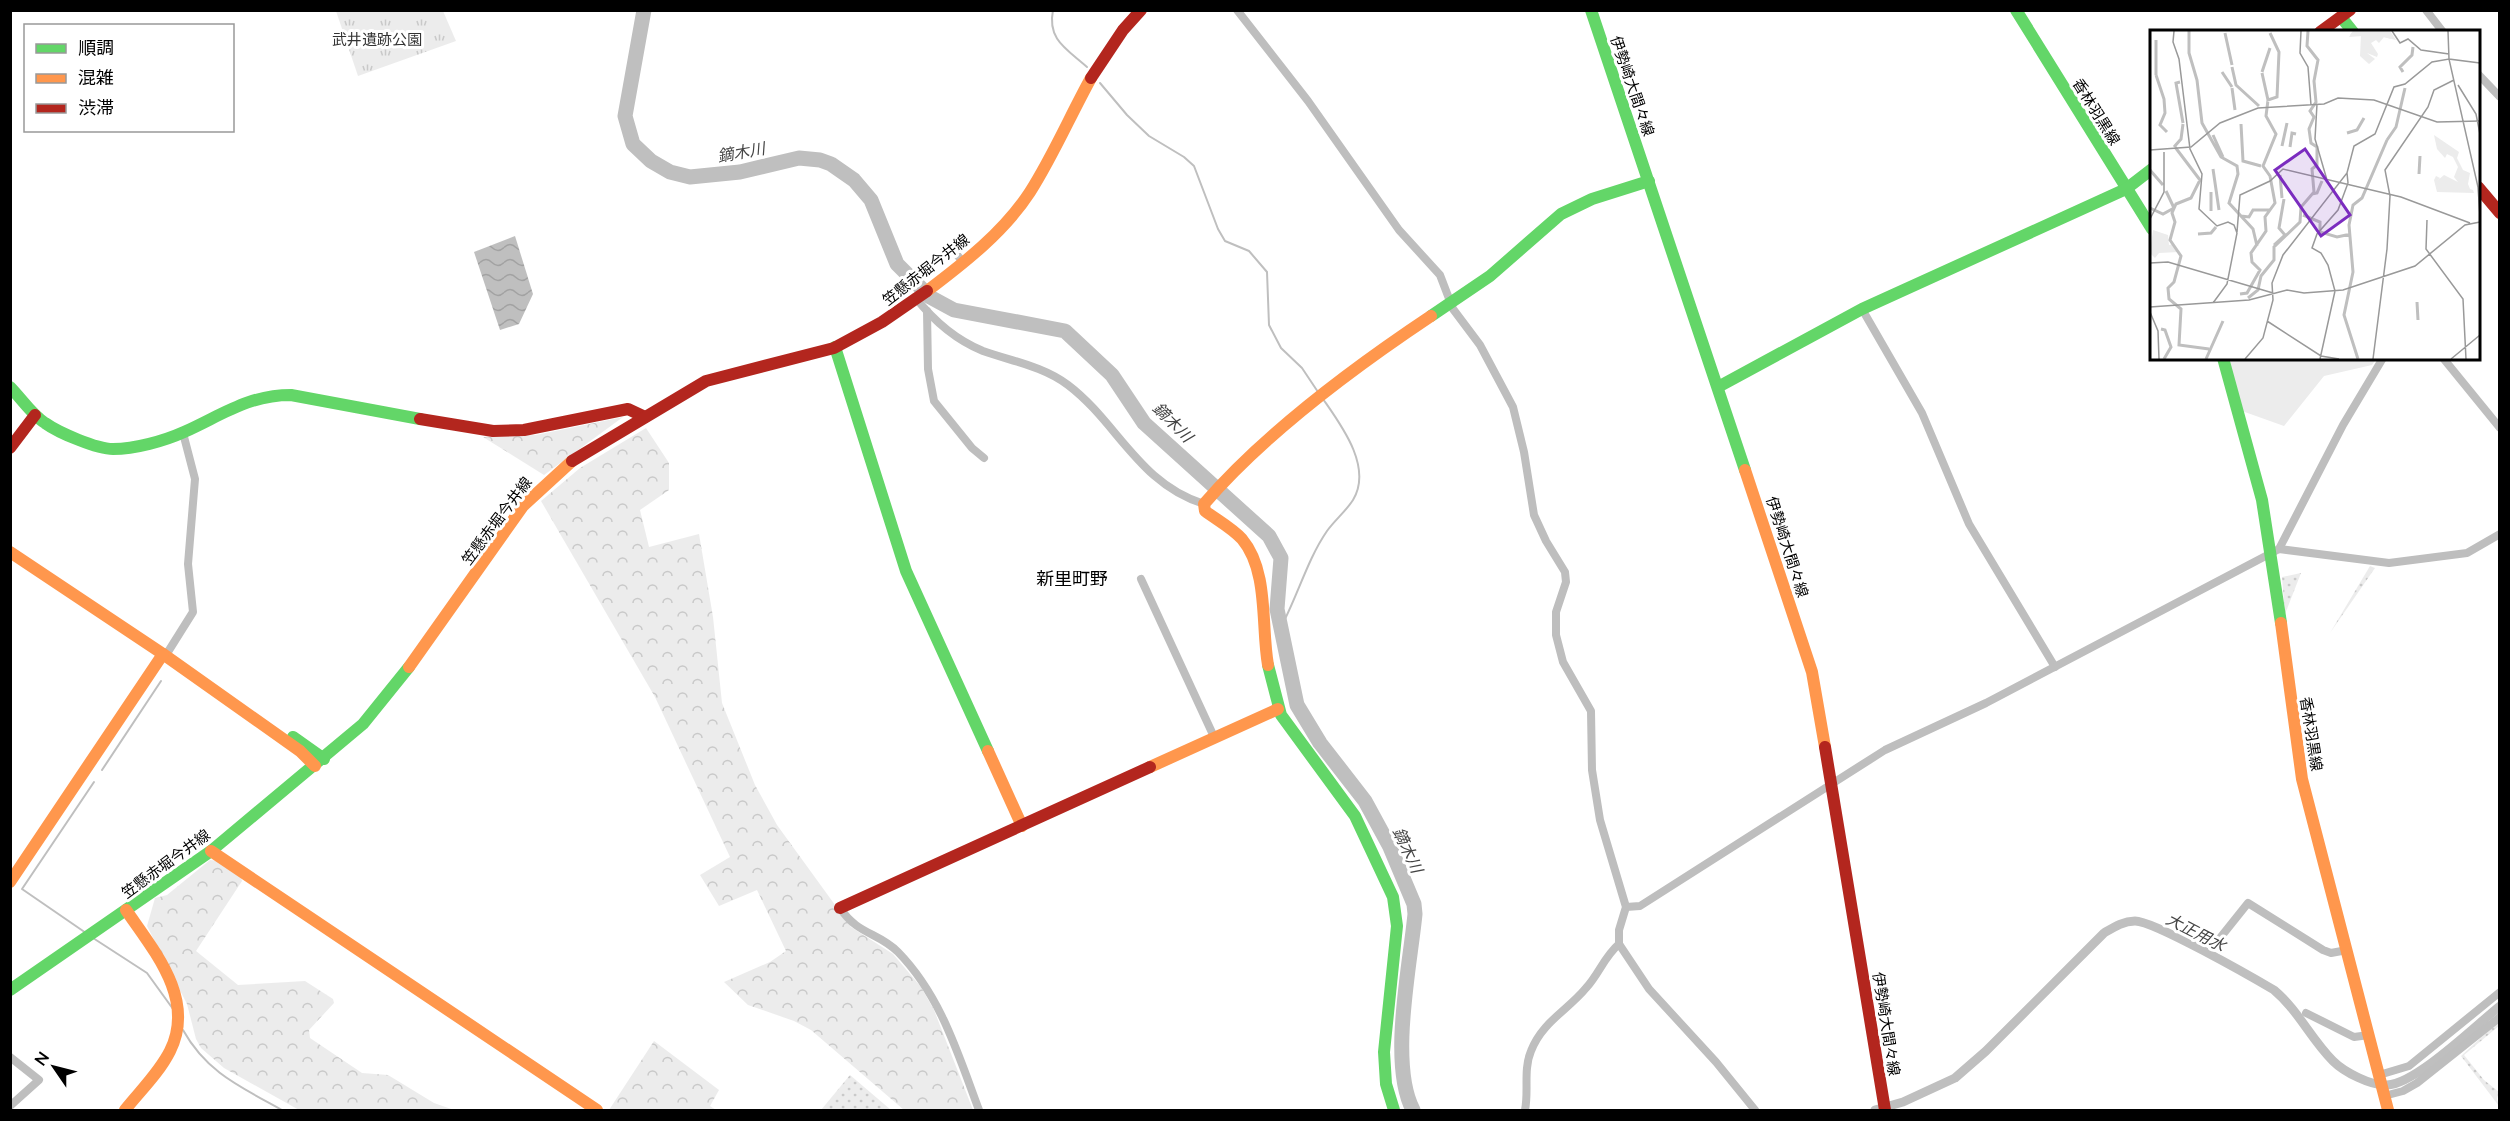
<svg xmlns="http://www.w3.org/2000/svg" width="2510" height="1121" font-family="Lato,'Noto Sans JP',sans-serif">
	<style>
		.grass { fill: url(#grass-dots) }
		.forest { fill: url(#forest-crowns) }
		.park { fill: url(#park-tufts) }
		.pitch { fill: #ececec }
		.water { fill: url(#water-waves) }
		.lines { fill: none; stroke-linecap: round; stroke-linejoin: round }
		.stream { stroke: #bfbfbf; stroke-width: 2 }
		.canal { stroke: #bfbfbf; stroke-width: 9 }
		.river { stroke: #bfbfbf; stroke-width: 15 }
		.street { stroke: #bebebe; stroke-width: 8 }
		.fast { stroke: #63d668; stroke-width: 12 }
		.slow { stroke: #ff974d; stroke-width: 12 }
		.jam { stroke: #b3261e; stroke-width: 12 }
		.labels { text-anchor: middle; stroke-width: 6; stroke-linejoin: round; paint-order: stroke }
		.park-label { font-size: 15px; fill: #333; stroke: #fff }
		.street-label { font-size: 15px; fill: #000; stroke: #fff }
		.water-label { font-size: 16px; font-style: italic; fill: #444; stroke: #fff }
		.quarter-label { font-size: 18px; fill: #000; stroke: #fff }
		.inset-river { fill: none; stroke: #bfbfbf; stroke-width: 3 }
		.inset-road { fill: none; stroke: #999; stroke-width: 1.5 }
		.view { fill: #7b2cbf; fill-opacity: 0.15; stroke: #7b2cbf; stroke-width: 3 }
		.inset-edge { fill: none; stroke: #000; stroke-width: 3 }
	</style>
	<defs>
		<pattern id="grass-dots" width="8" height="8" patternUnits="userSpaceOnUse" patternTransform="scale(1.5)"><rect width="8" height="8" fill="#ececec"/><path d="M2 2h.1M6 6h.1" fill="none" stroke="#c9c9c9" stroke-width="1.8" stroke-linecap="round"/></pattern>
		<pattern id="forest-crowns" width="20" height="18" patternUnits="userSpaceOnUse" patternTransform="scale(1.5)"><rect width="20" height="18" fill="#ececec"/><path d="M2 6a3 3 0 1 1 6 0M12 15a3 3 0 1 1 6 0" fill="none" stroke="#c9c9c9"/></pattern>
		<pattern id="park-tufts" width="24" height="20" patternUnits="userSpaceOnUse" patternTransform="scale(1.5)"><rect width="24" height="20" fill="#ececec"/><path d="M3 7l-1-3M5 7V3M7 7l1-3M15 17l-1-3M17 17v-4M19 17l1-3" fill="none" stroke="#c9c9c9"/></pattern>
		<pattern id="water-waves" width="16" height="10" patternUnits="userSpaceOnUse" patternTransform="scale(1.5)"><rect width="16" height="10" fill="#bfbfbf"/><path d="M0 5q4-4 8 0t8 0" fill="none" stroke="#a2a2a2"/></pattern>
	</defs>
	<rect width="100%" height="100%" fill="#fff"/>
	<!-- grass -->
	<g class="grass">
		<polygon points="2370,566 2375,568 2330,633"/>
		<polygon points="2301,573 2285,614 2282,577"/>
		<polygon points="2499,1021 2499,1026 2464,1055 2484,1080 2499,1092 2497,1099 2499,1106 2461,1056"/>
		<polygon points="850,1075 891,1110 821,1110"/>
	</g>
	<!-- forest -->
	<g class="forest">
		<polygon points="623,417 544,475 483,437 536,435"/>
		<polygon points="646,428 669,463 669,490 640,510 649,547 699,534 713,617 722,703 755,785 777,825 851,927 893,954 921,987 934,1010 973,1110 904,1110 811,1030 794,1021 748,1005 724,982 770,962 786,951 757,890 719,906 700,875 730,857 655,697 541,501 580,468"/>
		<polygon points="210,860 219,861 241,877 242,881 196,951 238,985 305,981 333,999 334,1003 309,1030 310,1038 362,1073 388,1075 434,1103 454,1110 299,1110 224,1068 201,1048 196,1039 187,1004 147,926 155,898 167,895"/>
		<polygon points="654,1041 719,1090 710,1106 716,1110 609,1110"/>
	</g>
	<!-- park -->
	<polygon class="park" points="336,11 443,11 456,41 358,76"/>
	<!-- pitch -->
	<polygon class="pitch" points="2227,359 2376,359 2372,365 2324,376 2284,426 2242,411"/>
	<!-- water -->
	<polygon class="water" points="515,236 533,294 519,324 500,330 474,252"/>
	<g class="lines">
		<!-- stream -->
		<g class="stream">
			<path d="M 1053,10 C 1047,40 1067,49 1087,67"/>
			<polyline points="1100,83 1127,115 1149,136 1184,157 1194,166 1218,229 1225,241 1249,251 1267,272 1269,325 1281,348 1302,368 1318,392"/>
			<path d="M 1280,622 L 1285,619 C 1299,591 1309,557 1327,531 C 1335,520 1346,511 1353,500 C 1373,467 1341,425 1323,399"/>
			<polyline points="102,770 161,681"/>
			<polyline points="86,933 22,889 94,782"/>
			<polyline points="93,938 147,973 173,1009"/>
			<path d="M 183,1030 C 207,1073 241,1087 282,1110"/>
		</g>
		<!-- canal -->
		<path class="canal" d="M 1875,1110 L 1903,1102 L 1955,1078 L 1986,1051 L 2104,933 C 2114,927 2123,921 2135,921 C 2154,921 2252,977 2274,990 C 2298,1010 2311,1039 2333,1061 C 2344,1072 2371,1086 2387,1085 C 2416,1084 2476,1025 2500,1006"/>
		<!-- river -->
		<path class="river" d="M 644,10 L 625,116 L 633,144 L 651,161 L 670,172 L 690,177 L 740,172 L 799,158 L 820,160 L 831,164 L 854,180 L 871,200 L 897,264 L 930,297 L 954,310 L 1065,331 L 1112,375 L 1144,423 L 1269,536 L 1281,558 L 1277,609 L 1297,705 L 1320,743 L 1365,801 L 1390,847 L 1414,904 L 1415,914 C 1410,966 1389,1064 1413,1110"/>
		<!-- street -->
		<g class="street">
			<polyline points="1237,10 1308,101 1399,230 1440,275 1453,309 1480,345 1513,407 1524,452 1534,515 1546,541 1565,572 1566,582 1556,612 1556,635 1563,662 1591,711 1592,770 1600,820 1626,907 1619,930 1619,944 1649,989 1716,1062 1755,1110"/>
			<polyline points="2426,10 2443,32"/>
			<polyline points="2478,74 2500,97"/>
			<polyline points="954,251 962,261"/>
			<path d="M 915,297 C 933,320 956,340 983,351 C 1011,361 1043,366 1068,385 C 1117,422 1139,484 1204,504"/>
			<polyline points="1862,309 1922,413 1969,524 2055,667"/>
			<polyline points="927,311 928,369 934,401 972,448 984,458"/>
			<polyline points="2443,358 2500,428"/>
			<polyline points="2279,549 2343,425 2383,358"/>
			<polyline points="1141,579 1215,739"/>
			<polyline points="166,655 193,612 188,564 195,479 183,433"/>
			<polyline points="1626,907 1640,906 1885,750 1986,703 2279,549 2389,563 2467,553 2500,534"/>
			<path d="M 840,908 C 858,935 878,932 898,952 C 941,996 958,1054 979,1110"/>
			<polyline points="2212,948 2248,903 2323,950 2331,953 2347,950"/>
			<polyline points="2306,1013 2354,1037 2369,1035"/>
			<polyline points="10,1057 39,1080 10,1106"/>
			<polyline points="2379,1075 2409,1066 2500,992"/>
			<polyline points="2384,1096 2403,1091 2417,1083 2500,1017"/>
			<path d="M 1525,1110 C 1529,1091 1523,1070 1531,1051 C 1542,1022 1568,1010 1586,988 C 1599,974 1604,957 1619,944"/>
		</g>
		<!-- fast -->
		<g class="fast">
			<polyline points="1591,10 1745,470"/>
			<polyline points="2016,10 2152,229"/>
			<polyline points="2341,17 2353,32"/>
			<polyline points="1431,316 1490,276 1561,214 1592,199 1649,181"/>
			<polyline points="835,347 906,571 988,751"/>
			<polyline points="2223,358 2262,500 2281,623"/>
			<path d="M 10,387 C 21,398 32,415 45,423 C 59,433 97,449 113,449 C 135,449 164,441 184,432 C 222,415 248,395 291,395 L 420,419"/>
			<polyline points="1718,387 1862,309 2126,189 2152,169"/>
			<polyline points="1268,665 1281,715 1355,816 1393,897 1397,926 1384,1052 1386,1084 1394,1110"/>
			<polyline points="293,737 324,759"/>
			<polyline points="10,990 211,851 363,724 409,667"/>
		</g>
		<!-- slow -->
		<g class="slow">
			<path d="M 927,291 C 964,263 1004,232 1030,192 C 1053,156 1070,116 1091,78"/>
			<polyline points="1745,470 1812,672 1825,747"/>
			<polyline points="10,552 163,654 300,751 315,766"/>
			<polyline points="2281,623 2302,779 2388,1110"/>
			<path d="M 1268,665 C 1261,626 1269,571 1242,539 C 1232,528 1217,520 1205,511 L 1204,504 C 1265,433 1353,368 1431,316"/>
			<polyline points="409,667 523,506 572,461"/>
			<polyline points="988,751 1022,826"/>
			<polyline points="1150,767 1278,709"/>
			<polyline points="211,851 597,1110"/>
			<polyline points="10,882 163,654"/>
			<path d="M 125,1110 C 140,1091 159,1073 170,1051 C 196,999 154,951 126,910"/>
		</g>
		<!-- jam -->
		<g class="jam">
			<polyline points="2320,32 2350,10"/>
			<polyline points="1091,78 1123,30 1141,10"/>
			<polyline points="2478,187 2500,213"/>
			<polyline points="420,419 493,431 524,430 628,409 645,417"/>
			<polyline points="10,448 35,415"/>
			<polyline points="572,461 706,381 834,348 882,322 927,291"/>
			<polyline points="1825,747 1885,1110"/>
			<polyline points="840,908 1150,767"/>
		</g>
	</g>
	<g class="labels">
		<!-- park labels -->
		<g class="park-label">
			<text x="377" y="45">武井遺跡公園</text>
		</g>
		<!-- street labels -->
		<g class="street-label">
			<text transform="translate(1632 86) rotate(71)" y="5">伊勢崎大間々線</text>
			<text transform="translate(2096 112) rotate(58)" y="5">香林羽黒線</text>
			<text transform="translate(926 270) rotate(-38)" y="5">笠懸赤堀今井線</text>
			<text transform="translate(497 521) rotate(-53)" y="5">笠懸赤堀今井線</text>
			<text transform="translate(1787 547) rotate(72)" y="5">伊勢崎大間々線</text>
			<text transform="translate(2311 734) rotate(81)" y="5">香林羽黒線</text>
			<text transform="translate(166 864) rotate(-36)" y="5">笠懸赤堀今井線</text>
			<text transform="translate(1886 1024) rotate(81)" y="5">伊勢崎大間々線</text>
		</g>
		<!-- water labels -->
		<g class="water-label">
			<text transform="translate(741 152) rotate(-10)" y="6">鏑木川</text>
			<text transform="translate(1173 422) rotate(45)" y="6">鏑木川</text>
			<text transform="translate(1408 850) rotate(65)" y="6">鏑木川</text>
			<text transform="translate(2196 932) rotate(27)" y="6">大正用水</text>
		</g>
		<!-- quarter labels -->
		<g class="quarter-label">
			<text x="1072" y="585">新里町野</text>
		</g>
	</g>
	<!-- overview -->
	<g transform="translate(2150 30)">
		<rect width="330" height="330" fill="#fff"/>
		<path d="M 203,1 L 240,1 L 246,10 L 234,7 L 229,13 L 226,10 L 221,13 L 228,24 L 227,27 L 217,23 L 225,29 L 219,34 L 210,26 L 211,5 L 200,5 ZM 284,105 L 309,122 L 307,128 L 313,140 L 320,143 L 318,154 L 320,159 L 323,160 L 324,163 L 287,162 L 284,150 L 286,146 L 290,148 L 287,151 L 294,145 L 308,152 L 304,147 L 308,137 L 303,127 L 297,124 L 295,128 L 287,119 Z" fill="#ececec"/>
		<path d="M 203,1 L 239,1 L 241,9 L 226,5 L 199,7 ZM 3,200 L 18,205 L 19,215 L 23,214 L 29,222 L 9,223 L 5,228 L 0,223 Z" fill="#ececec"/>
		<path class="inset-river" d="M 39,1 L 39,23 L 47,50 L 52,93 L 71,127 L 87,136 L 88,144 L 79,173 L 103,199 L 107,216M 75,3 L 82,35M 82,37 L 86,55 L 109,76M 72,42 L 82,57M 112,42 L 120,18M 253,42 L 250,37 L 262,25 L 263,17M 112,43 L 118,70 L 127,67 L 129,22 L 120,3M 6,45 L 14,69 L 15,83 L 10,95 L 17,102M 6,45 L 6,10M 30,52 L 26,53 L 33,93M 82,58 L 85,80M 91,94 L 93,131 L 111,136M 197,103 L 207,100 L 214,88M 63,105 L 73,127M 237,110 L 246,97 L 255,58M 132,116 L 137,93M 24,117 L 31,109 L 33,94M 25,117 L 50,150 L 41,168 L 26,174 L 22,183 L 25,192 L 20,210 L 31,226 L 24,252 L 18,258 L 19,269 L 31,279 L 29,315 L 59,319M 140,117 L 142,103 L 146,104M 63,139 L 69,180M 0,140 L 13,155M 269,144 L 270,126M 130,145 L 132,168M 16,161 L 24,178M 61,162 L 61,181M 162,164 L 167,163 L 172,151M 0,178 L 13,184 L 24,178M 153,185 L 170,192 L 170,202 L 187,207 L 201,204M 91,186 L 99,187 L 103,180 L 120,180M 48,204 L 61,203 L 66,197M 124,215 L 135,205 L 129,198 L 134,169M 90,264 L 97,263 L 110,240 L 102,232 L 101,223 L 116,201 L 115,187 L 125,173 L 120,146 L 113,136 L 126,104 L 116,86 L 118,70M 98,268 L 108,260 L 111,246 L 124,230 L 124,217 L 150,192 L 151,177 L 164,162 L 162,139 L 167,135 L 167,117 L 161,113 L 159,99 L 164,87 L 160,81 L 166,72 L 164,51 L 168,30 L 157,16 L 158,1M 267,272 L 268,290M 11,299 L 15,300 L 21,317 L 14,329M 56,329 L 73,291M 208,329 L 194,285 L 203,242 L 199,195 L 203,175 L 212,168 L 237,110"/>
		<path class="inset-road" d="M 24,1 L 23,12 L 29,29 L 40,119 L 52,144 L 49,179 L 67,196 L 78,192 L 84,195 L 87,203 L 77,254 L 63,273M 151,1 L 150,23 L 158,37 L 161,75M 242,1 L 250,13 L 258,9 L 271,20 L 299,24M 298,1 L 299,29 L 330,33M 308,55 L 326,84 L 330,104M 167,74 L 165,109 L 177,150M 0,120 L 41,117 L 70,93 L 108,78 L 174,74 L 188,68 L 224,70 L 287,92 L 330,91M 0,189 L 14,162 L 14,122M 277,190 L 276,219 L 313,269 L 316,329M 87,202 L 90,165 L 120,151 L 133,139 L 251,167 L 320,193M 0,233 L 18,232 L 123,263M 0,277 L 99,270 L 137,260 L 154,263 L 193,260 L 265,236 L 315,195 L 330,192M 0,282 L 8,301 L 9,329M 117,291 L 171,326 L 189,329M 95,329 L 113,308 L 123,270 L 122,253 L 133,225 L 197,143 L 204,116 L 225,104 L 244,57 L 255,54 L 282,32 L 299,29 L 328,157 L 330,186M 170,329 L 185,261 L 178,235 L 171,223 L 162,218 L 167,204 L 188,180 L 198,153 L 197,143M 223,329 L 237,219 L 240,166 L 235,140 L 278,77 L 284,60 L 304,50M 301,329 L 330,305"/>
		<path class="view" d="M 155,119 L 200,185 L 171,206 L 125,140 Z"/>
		<rect width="330" height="330" class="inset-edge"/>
	</g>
	<!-- border -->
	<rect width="2510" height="1121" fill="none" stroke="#000000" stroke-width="24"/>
	<!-- legend -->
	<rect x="24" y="24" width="210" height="108" fill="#ffffff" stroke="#999999" stroke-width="1.5"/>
	<rect x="36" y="44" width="30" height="9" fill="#63d668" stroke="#999999" stroke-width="1.5"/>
	<text x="78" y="54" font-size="18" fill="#000000">順調</text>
	<rect x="36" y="74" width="30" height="9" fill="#ff974d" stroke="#999999" stroke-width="1.5"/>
	<text x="78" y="84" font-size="18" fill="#000000">混雑</text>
	<rect x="36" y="104" width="30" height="9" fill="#b3261e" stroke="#999999" stroke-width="1.5"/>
	<text x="78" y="114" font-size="18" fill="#000000">渋滞</text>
	<!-- north arrow -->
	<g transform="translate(54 1067) rotate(305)" stroke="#ffffff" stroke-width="4.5" paint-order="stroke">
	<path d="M0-4.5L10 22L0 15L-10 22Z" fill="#000000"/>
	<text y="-9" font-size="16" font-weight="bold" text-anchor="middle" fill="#000000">N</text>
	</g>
</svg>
